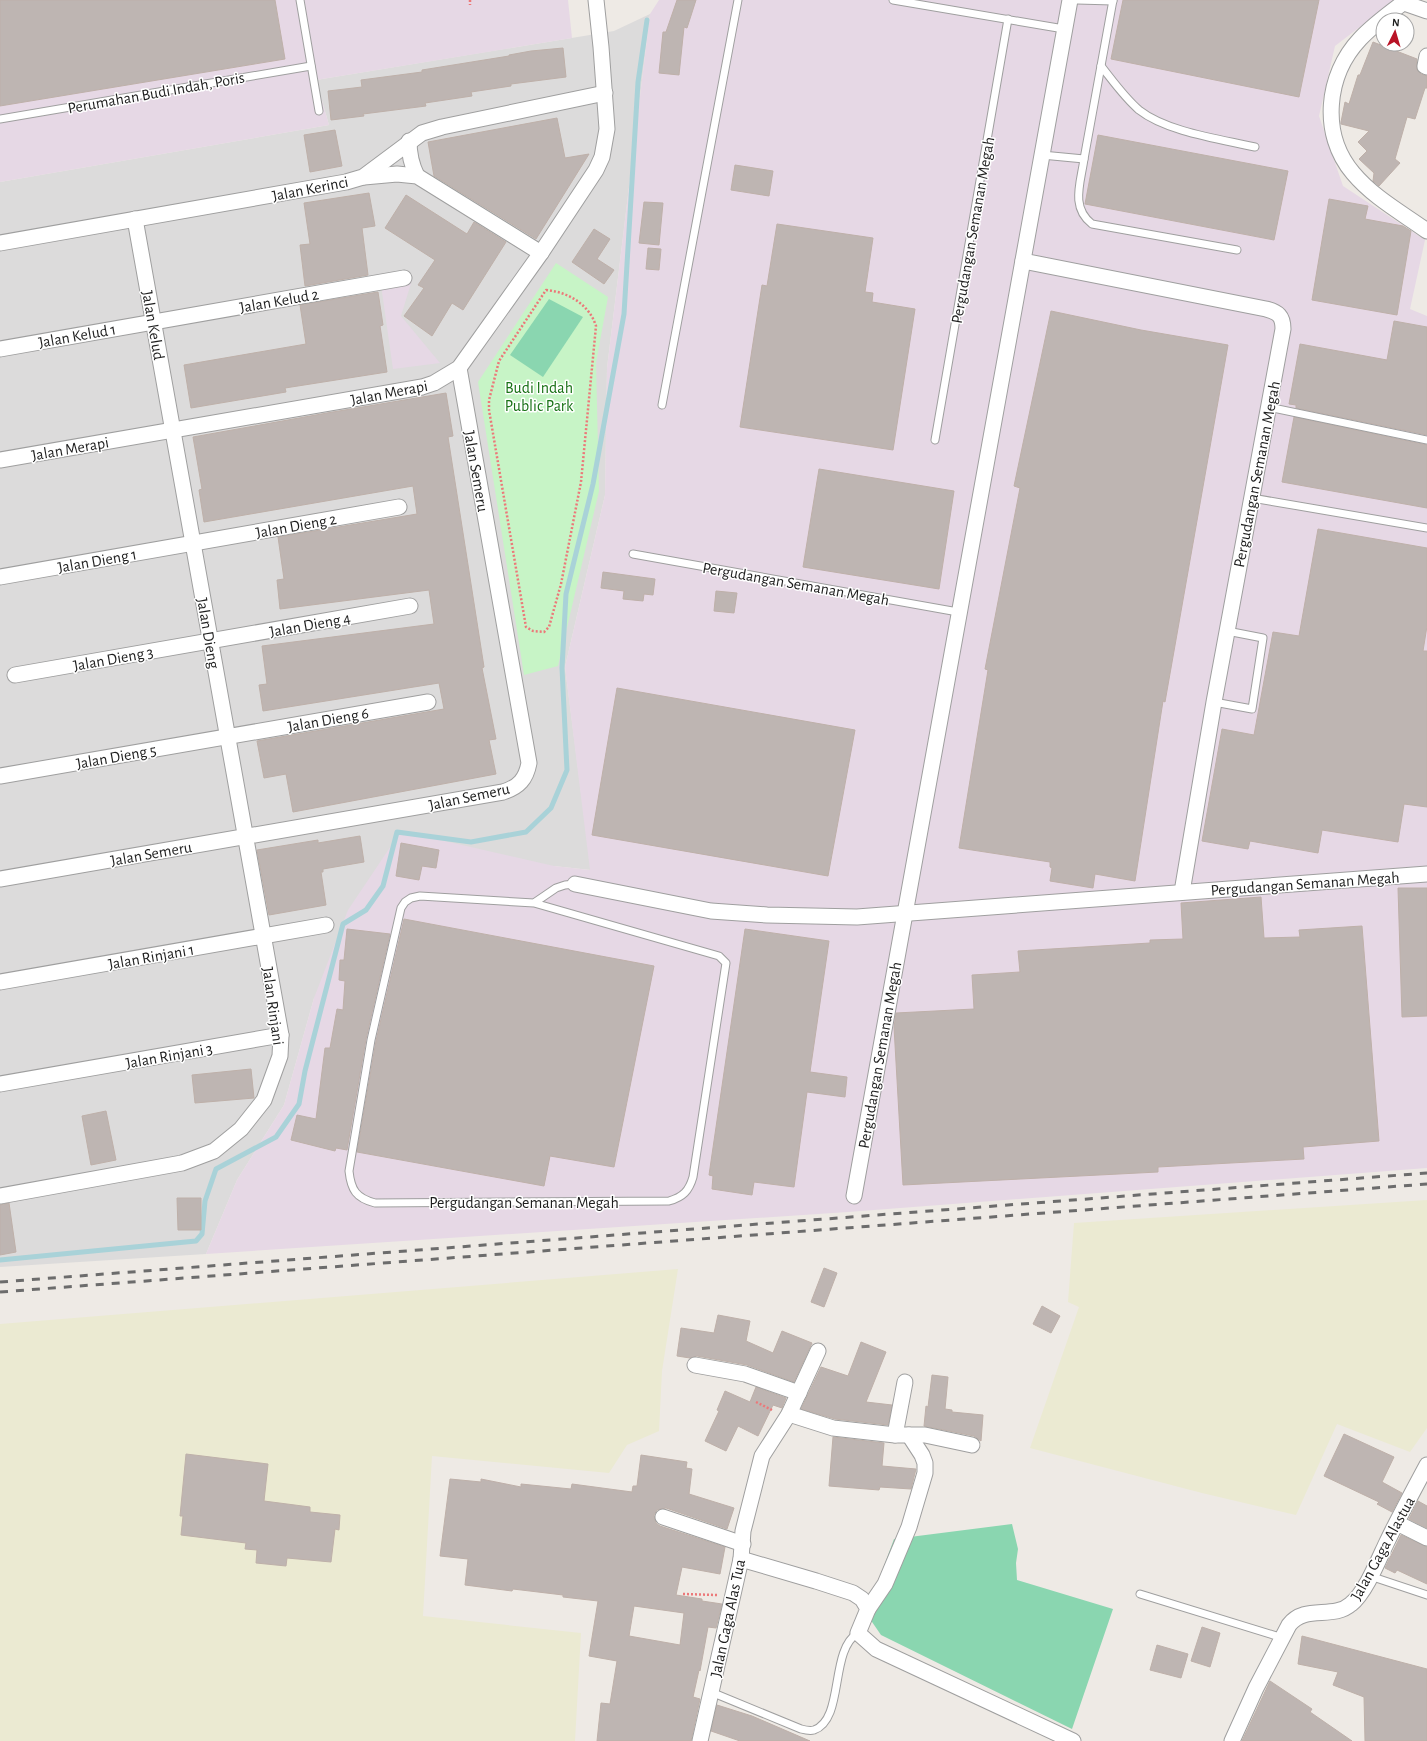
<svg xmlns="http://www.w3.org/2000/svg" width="1427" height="1741" font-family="'Alegreya Sans',sans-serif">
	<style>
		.residential { fill: #dcdbdb }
		.industrial { fill: #e6d8e5 }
		.farmland { fill: #ebead2 }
		.park { fill: #c7f4c6 }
		.pitch { fill: #8ad6b0 }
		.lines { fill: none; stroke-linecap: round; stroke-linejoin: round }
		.stream { stroke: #a9d2d8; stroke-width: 5 }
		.building { fill: #beb5b2; stroke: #beb0a9; fill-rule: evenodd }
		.service-casing { stroke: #9f9f9f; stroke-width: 9 }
		.minor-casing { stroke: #9f9f9f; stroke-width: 17 }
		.path { stroke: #ec7879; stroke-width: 2.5; stroke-dasharray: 2 2; stroke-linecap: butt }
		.service { stroke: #fff; stroke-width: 7 }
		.minor { stroke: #fff; stroke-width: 15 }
		.rail { stroke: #6c6c6c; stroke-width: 3; stroke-dasharray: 8 8; stroke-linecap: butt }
		.labels { text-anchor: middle; stroke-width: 3; stroke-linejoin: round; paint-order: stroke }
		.street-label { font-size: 16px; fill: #1e1e1e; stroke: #fff }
		.park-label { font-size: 16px; fill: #197216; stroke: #fff }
	</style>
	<rect width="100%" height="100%" fill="#eeeae5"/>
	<!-- residential -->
	<polygon class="residential" points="650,14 607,368 605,495 565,667 591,870 554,866 314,998 284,1105 237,1180 206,1254 0,1267 0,182 329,125 316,80 614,31"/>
	<!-- industrial -->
	<g class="industrial">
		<polygon points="0,0 568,0 572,38 316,80 329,125 0,182"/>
		<polygon points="659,0 1395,0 1335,46 1319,116 1343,186 1425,240 1410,309 1427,316 1427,1168 848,1212 206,1254 237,1180 284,1105 314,998 348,910 401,831 554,866 590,870 565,667 605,495 607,368 650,14"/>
		<polygon points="412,280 401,316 440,363 393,369 381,285"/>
	</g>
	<!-- farmland -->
	<g class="farmland">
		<polygon points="1427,1200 1427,1428 1410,1452 1337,1424 1296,1515 1202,1493 1030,1448 1079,1307 1068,1302 1074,1223"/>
		<polygon points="678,1269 662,1371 659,1431 627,1445 609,1473 432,1456 423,1616 581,1633 575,1741 0,1741 0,1324"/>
	</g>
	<!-- park -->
	<polygon class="park" points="556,263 608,297 596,363 599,491 558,666 524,675 478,382"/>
	<!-- pitch -->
	<g class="pitch">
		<polygon points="549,299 583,317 543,377 510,355"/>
		<polygon points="1012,1524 1018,1549 1016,1563 1017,1580 1113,1609 1072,1729 881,1635 870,1619 871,1601 894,1539"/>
	</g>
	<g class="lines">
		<!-- stream -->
		<polyline class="stream" points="0,1260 196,1241 202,1234 205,1201 216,1169 276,1137 299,1104 305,1071 343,924 366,910 383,886 397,832 471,842 526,832 551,808 567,770 562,668 566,594 593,484 624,314 638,82 647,20"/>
	</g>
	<!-- building -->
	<g class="building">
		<polygon points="0,0 275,0 285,59 0,106"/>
		<polygon points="677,0 696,0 687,28 684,27 679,75 659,73 663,32 666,32"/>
		<polygon points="1123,0 1319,0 1299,97 1111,59"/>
		<polygon points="1373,42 1417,59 1417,70 1421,74 1427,76 1427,88 1425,88 1415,119 1407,117 1395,159 1400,163 1379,186 1373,181 1374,173 1359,159 1367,151 1358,142 1369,131 1341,124 1341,122 1345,102 1349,104 1358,75 1360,75"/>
		<polygon points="563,48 566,77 511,84 511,86 471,92 472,96 425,103 426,106 363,114 364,116 331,120 328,91 362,87 361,80 422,72 422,70 509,56 509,55 531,51"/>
		<polygon points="557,118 565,158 589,154 536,239 434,176 428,142"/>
		<polygon points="335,130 342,166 310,172 304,135"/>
		<polygon points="1098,135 1288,171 1274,240 1085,204"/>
		<polygon points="735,165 773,171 769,196 731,190"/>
		<polygon points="369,193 375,226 362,228 368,275 305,286 300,245 310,244 304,203"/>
		<polygon points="406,195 467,234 474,222 506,242 463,310 452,303 432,336 404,316 424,288 418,285 435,260 385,228"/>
		<polygon points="1329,199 1368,206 1365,219 1403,226 1411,231 1397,315 1312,300"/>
		<polygon points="644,202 663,203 659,245 639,243"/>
		<polygon points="777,224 873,238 865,292 873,293 872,302 915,309 893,450 740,427 762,285 767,286"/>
		<polygon points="594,229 610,239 597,259 614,270 604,284 572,262"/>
		<polygon points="648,248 661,249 659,270 646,269"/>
		<polygon points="378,292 383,325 380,326 387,372 285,388 286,392 191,408 184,365 306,344 300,305"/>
		<polygon points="1051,311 1141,330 1228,345 1165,702 1163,701 1135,881 1095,874 1093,888 1050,881 1052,868 1050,867 1050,862 959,848 988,670 985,669 1020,488 1014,486"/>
		<polygon points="1394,321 1427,327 1427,435 1296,408 1296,405 1289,404 1300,344 1387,360"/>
		<polygon points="446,393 453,436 448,437 484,667 482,668 496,739 489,740 496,774 293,812 286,774 264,778 257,741 444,709 439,683 263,711 259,685 267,684 262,646 434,624 429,590 280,609 277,580 284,579 278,537 417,514 413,486 204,522 199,490 202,489 193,437 327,413"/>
		<polygon points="1294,417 1427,445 1427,508 1282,482"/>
		<polygon points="819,469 954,491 939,589 803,567"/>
		<polygon points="1318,529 1427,548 1427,626 1423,651 1427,651 1427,807 1404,804 1398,842 1322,830 1318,853 1250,841 1248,849 1202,841 1222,729 1254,735 1273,632 1299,636"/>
		<polygon points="603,572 655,579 653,595 644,594 643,601 623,599 624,591 601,588"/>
		<polygon points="716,591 737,593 734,613 714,611"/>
		<polygon points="617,688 855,730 828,876 592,835"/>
		<polygon points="360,836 364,862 323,869 323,872 321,872 326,905 269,915 257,850 318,840 318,843"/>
		<polygon points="401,843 439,850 436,868 422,866 419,880 396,876"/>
		<polygon points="1398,888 1427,888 1427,1016 1402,1017"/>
		<polygon points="1261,897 1264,938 1300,937 1299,930 1362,926 1379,1141 1303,1147 1304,1159 1158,1167 1158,1172 903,1185 894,1027 896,1013 974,1009 972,975 1020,972 1018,951 1150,943 1150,940 1183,939 1181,903"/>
		<polygon points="404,919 654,966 614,1167 550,1156 544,1186 357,1152 376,1041"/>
		<polygon points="347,929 390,934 366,1039 347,1150 336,1148 335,1151 291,1140 297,1115 316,1119 325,1048 330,1048 337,1009 343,1010 345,981 339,980 340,960 344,960"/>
		<polygon points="745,929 829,941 810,1072 847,1077 845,1097 807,1092 794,1187 754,1182 752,1195 712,1189 713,1176 709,1175"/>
		<polygon points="251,1069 254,1098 195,1103 192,1075"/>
		<polygon points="106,1111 116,1160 91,1165 82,1116"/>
		<polygon points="177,1198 201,1198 201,1230 178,1230"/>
		<polygon points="9,1203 16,1252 0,1255 0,1205"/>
		<polygon points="824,1268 837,1273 824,1307 811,1302"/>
		<polygon points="1042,1306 1060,1316 1051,1333 1033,1324"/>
		<polygon points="718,1315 750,1321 746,1341 773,1353 782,1331 812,1343 794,1382 747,1365 697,1356 690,1358 677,1356 681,1328 714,1333"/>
		<polygon points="861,1342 886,1352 866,1402 892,1405 888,1425 835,1419 801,1409 821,1367 848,1376"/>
		<polygon points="932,1375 948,1377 945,1409 952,1410 952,1412 983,1415 981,1441 974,1436 924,1426 926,1406 928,1407"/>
		<polygon points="756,1387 786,1398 782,1408 773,1405 758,1436 738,1426 726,1451 705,1441 719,1411 717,1410 725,1391 750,1402"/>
		<polygon points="1344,1434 1394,1457 1382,1482 1402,1493 1392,1512 1377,1504 1379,1502 1324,1476"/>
		<polygon points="833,1437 884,1443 882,1466 916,1469 911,1489 880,1487 879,1490 829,1486"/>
		<polygon points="186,1454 268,1464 264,1501 310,1507 310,1512 340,1515 339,1530 335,1529 331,1562 287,1558 286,1566 256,1563 257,1550 245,1549 246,1543 181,1535 183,1516 180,1516"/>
		<path d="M 641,1455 L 687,1462 L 686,1468 L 692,1469 L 689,1494 L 734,1508 L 727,1529 L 666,1508 L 657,1510 L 654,1515 L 656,1523 L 660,1526 L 725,1547 L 720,1574 L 682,1567 L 676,1595 L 702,1599 L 702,1601 L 722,1604 L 716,1628 L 708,1627 L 700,1671 L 699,1670 L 693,1697 L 700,1699 L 691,1741 L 597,1741 L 601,1703 L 610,1704 L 617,1661 L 589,1656 L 598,1601 L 563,1597 L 563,1595 L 513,1589 L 512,1591 L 465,1585 L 468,1559 L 440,1556 L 450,1479 L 481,1482 L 481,1479 L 521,1487 L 521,1484 L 571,1489 L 572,1484 L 632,1492 L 633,1486 L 637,1486 ZM 634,1606 L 684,1613 L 680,1645 L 629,1636 Z"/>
		<polygon points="1418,1501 1427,1506 1427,1528 1409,1519"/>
		<polygon points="1401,1535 1427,1547 1427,1584 1397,1570 1395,1573 1385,1568"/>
		<polygon points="1202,1627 1220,1633 1210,1667 1191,1661"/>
		<polygon points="1302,1636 1427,1669 1427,1741 1365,1741 1364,1697 1333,1685 1338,1672 1298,1664"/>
		<polygon points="1157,1645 1188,1654 1181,1678 1150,1670"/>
		<polygon points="1270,1681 1312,1709 1310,1712 1352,1741 1242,1741"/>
		<polygon points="717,1705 752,1716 810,1741 740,1741 711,1731"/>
	</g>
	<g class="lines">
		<defs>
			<g id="service">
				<polyline points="300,0 319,111"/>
				<polyline points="893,0 1064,29"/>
				<polyline points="1077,0 1113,1"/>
				<path d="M 1101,66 C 1113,81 1124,97 1139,110 C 1167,132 1220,139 1255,147"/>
				<polyline points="0,119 311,66"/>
				<polyline points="1042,155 1084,159 1113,0"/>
				<path d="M 1084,159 C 1081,182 1070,207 1092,224 L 1237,250"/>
				<polyline points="662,405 738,0"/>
				<polyline points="1268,407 1427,440"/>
				<polyline points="935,440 1008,19"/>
				<polyline points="1252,498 1427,528"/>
				<polyline points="633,554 958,612"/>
				<polyline points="1214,702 1252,709 1263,638 1227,631"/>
				<path d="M 534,903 L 719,956 L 726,963 L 693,1177 C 689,1191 683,1197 669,1201 L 375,1203 C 356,1198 351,1190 349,1171 L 371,1040 L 401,908 L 405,902 L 411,898 L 420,896 L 534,903 L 556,888 L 565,885 L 575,884"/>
				<polyline points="1370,1576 1427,1595"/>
				<polyline points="1140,1594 1283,1638"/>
				<path d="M 711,1692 L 801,1729 C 805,1730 810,1731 814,1730 C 845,1719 829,1650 858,1633"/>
			</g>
			<g id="minor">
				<path d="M 1407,0 C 1391,12 1374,24 1360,39 C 1326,75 1320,134 1353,173 C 1373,197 1402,213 1427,231"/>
				<polyline points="1404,3 1427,11"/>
				<polyline points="1427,56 1425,66 1427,67"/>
				<path d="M 409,141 C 409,155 411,164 417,176"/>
				<polyline points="364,177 397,174 417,176 541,253"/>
				<polyline points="0,243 346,182 363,177 422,133 442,127 605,93"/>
				<path d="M 1023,261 L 1266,309 C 1278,312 1283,316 1283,329 L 1214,702 L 1182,892"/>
				<polyline points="0,349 404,278"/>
				<polyline points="0,460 422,387 434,383 459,368 541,253 596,170 602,157 607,129 601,47 596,0"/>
				<polyline points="0,577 399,507"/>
				<polyline points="15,675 410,606"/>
				<polyline points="0,776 428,702"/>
				<path d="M 0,879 L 503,792 C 519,787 526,779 529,763 L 459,368"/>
				<polyline points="575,884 711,911 767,915 857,917 1427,874"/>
				<polyline points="0,982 326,925"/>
				<polyline points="0,1084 281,1035"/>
				<polyline points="0,1196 182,1163 214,1151 241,1129 264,1100 280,1056 281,1035 135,219"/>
				<polyline points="854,1196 1070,0"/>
				<polyline points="695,1365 745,1374 799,1393"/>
				<polyline points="789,1414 833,1428 895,1435 925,1435 972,1445"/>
				<polyline points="895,1435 905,1382"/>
				<polyline points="663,1517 743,1544"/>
				<polyline points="1397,1523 1427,1538"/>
				<polyline points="741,1559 816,1581 853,1593 862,1599 868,1609 858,1633 876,1649 1073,1741"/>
				<polyline points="868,1609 885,1584 909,1527 925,1473 925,1463 922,1455 909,1435"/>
				<polyline points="700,1741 741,1559 743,1531 762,1456 789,1414 818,1351"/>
				<path d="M 1232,1741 L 1256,1688 L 1289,1625 C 1305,1604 1333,1620 1351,1604 C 1365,1593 1378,1561 1386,1544 C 1399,1517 1413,1491 1427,1465"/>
			</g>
		</defs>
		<!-- service casing -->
		<use href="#service" class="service-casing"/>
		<!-- minor casing -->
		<use href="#minor" class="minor-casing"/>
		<!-- path -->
		<g class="path">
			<polyline points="470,0 470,5"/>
			<path d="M 546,290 C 568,292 589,304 596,326 L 581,482 L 561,584 L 549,627 L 544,632 L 533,631 L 526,627 L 489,410 L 489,400 L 499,361 Z"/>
			<polyline points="756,1402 772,1410"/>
			<polyline points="683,1594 717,1595"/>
		</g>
		<!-- service -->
		<use href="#service" class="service"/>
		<!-- minor -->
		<use href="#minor" class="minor"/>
		<!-- rail -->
		<g class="rail">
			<polyline points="0,1282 1427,1173"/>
			<polyline points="0,1292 1427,1184"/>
		</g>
	</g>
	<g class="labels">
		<!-- street labels -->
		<g class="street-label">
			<text transform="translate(156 92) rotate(-10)" y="6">Perumahan Budi Indah, Poris</text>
			<text transform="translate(310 188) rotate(-11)" y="6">Jalan Kerinci</text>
			<text transform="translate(972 230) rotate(-80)" y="6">Pergudangan Semanan Megah</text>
			<text transform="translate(279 300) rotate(-10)" y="6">Jalan Kelud 2</text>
			<text transform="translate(154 325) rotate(80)" y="6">Jalan Kelud</text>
			<text transform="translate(77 335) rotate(-10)" y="6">Jalan Kelud 1</text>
			<text transform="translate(389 392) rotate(-11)" y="6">Jalan Merapi</text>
			<text transform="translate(70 448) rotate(-10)" y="6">Jalan Merapi</text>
			<text transform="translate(477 471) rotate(80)" y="6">Jalan Semeru</text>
			<text transform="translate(1256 474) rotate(-79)" y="6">Pergudangan Semanan Megah</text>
			<text transform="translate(296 525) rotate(-10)" y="6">Jalan Dieng 2</text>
			<text transform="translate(97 560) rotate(-10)" y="6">Jalan Dieng 1</text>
			<text transform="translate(796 583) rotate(10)" y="6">Pergudangan Semanan Megah</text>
			<text transform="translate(310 624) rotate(-10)" y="6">Jalan Dieng 4</text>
			<text transform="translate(209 633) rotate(80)" y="6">Jalan Dieng</text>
			<text transform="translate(113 658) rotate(-10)" y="6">Jalan Dieng 3</text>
			<text transform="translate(328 719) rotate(-10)" y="6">Jalan Dieng 6</text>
			<text transform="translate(116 756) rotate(-10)" y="6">Jalan Dieng 5</text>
			<text transform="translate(469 796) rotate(-12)" y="6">Jalan Semeru</text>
			<text transform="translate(151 853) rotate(-10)" y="6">Jalan Semeru</text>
			<text transform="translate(1305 883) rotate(-4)" y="6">Pergudangan Semanan Megah</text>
			<text transform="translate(151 956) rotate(-10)" y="6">Jalan Rinjani 1</text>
			<text transform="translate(274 1006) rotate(82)" y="6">Jalan Rinjani</text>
			<text transform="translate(169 1055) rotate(-10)" y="6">Jalan Rinjani 3</text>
			<text transform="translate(879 1055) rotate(-80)" y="6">Pergudangan Semanan Megah</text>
			<text x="524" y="1208">Pergudangan Semanan Megah</text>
			<text transform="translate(1382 1548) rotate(-61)" y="6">Jalan Gaga Alastua</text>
			<text transform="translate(727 1618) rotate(-78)" y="6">Jalan Gaga Alas Tua</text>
		</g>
		<!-- park labels -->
		<g class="park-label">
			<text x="539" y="393">Budi Indah<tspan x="539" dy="18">Public Park</tspan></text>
		</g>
	</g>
	<!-- north arrow -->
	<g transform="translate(1395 32) rotate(5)"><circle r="19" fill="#ffffff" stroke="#a5a5a5"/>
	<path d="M0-3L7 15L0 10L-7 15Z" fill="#b91326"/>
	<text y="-6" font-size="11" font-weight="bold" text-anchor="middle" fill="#1e1e1e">N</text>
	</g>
</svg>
